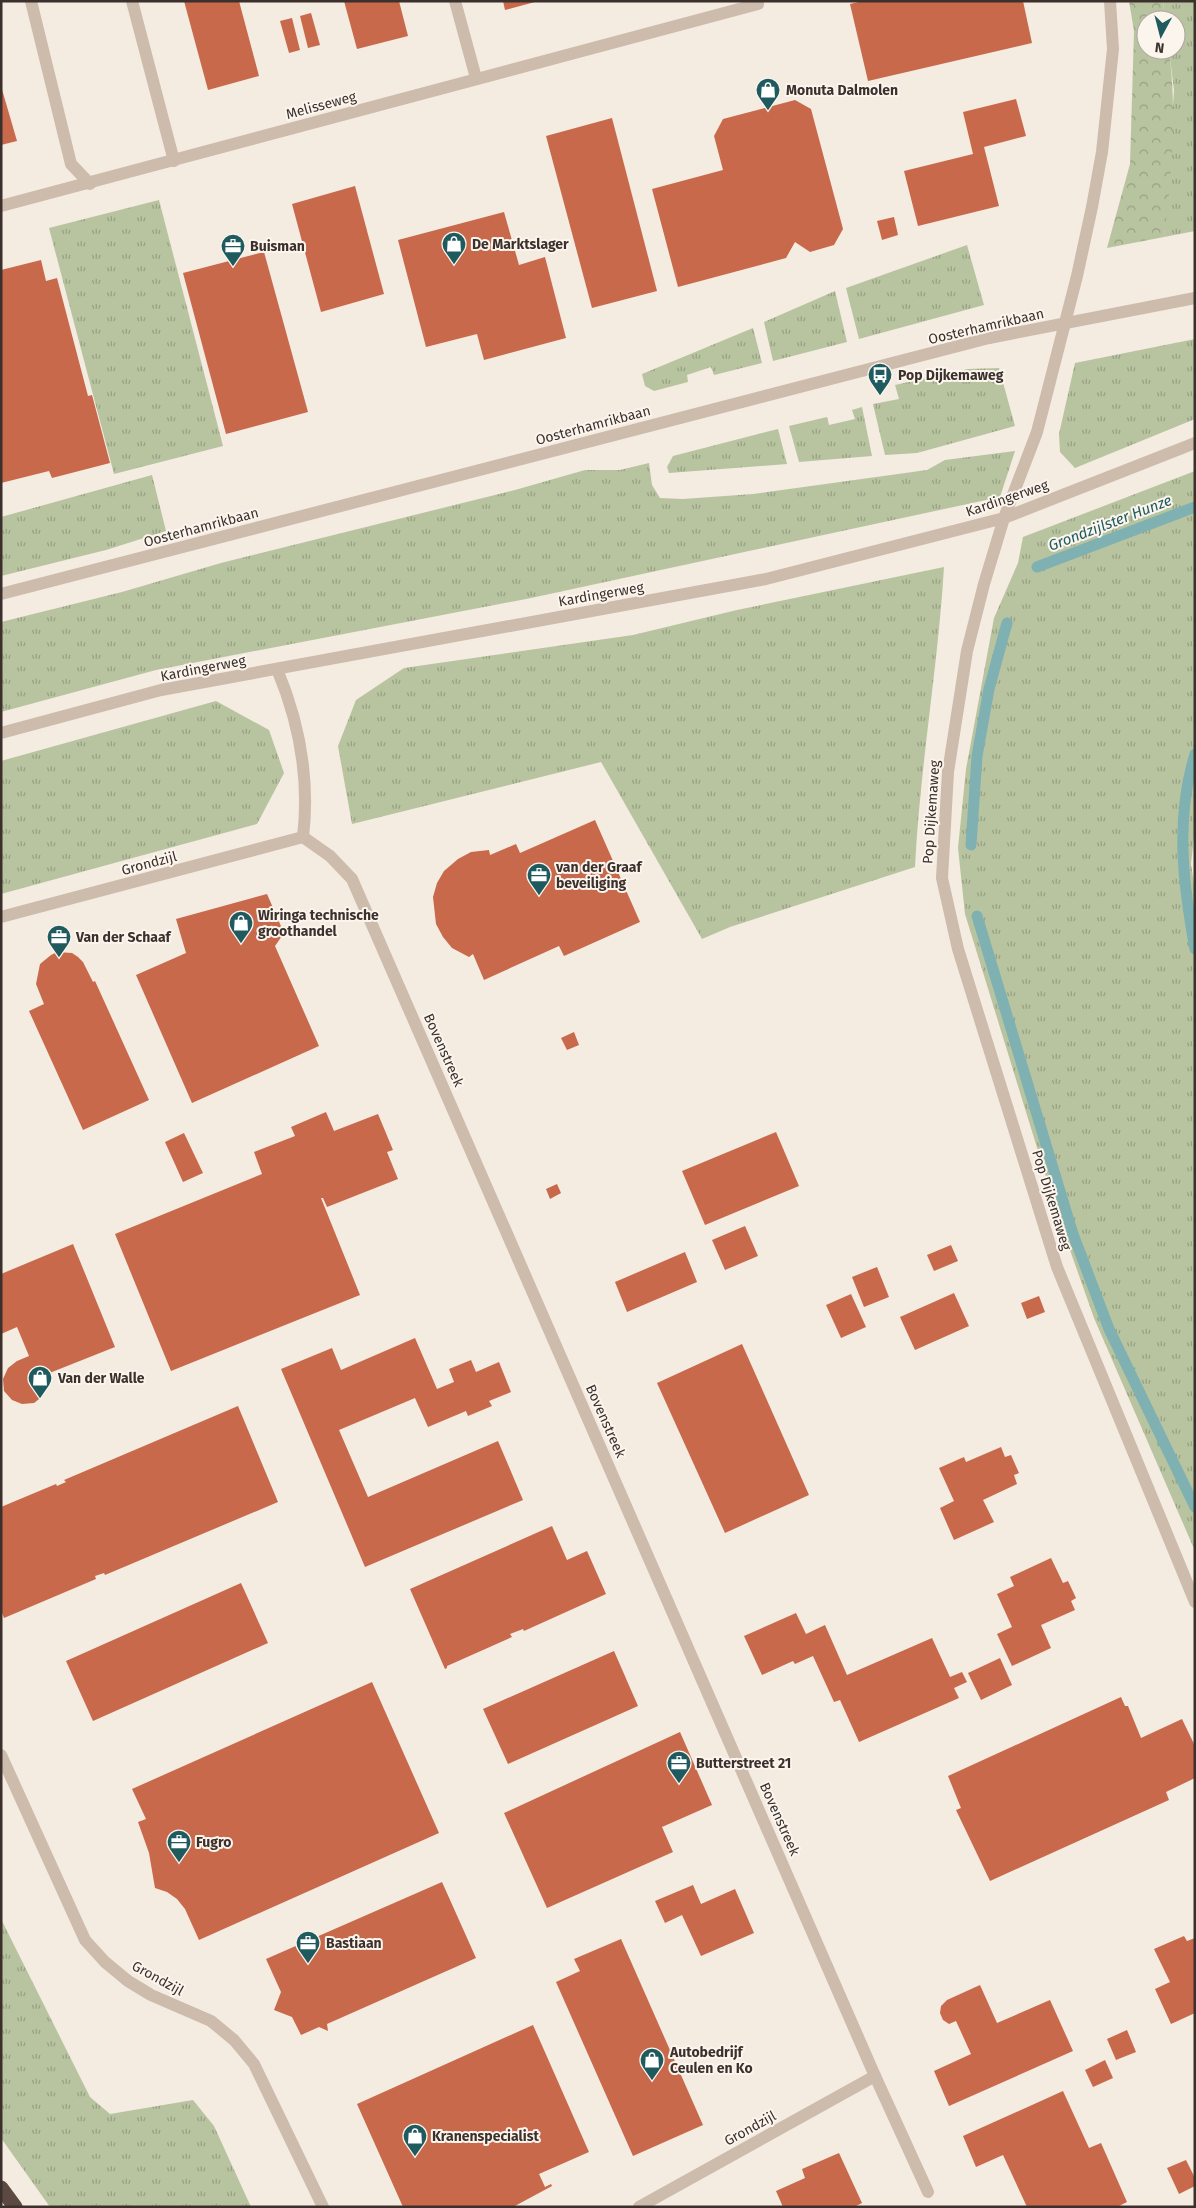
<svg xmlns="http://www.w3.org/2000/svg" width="1196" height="2208" font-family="'Fira Sans',sans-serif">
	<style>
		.grass { fill: url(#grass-tufts) }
		.forest { fill: url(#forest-crowns) }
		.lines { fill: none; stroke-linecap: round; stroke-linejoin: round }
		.stream { stroke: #7fb0b2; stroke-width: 11 }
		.building { fill: #c8694b }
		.minor { stroke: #cdbbac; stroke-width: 12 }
		.highway { stroke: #5c4a42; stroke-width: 15 }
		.minor-bridge { stroke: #cdbbac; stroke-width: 12 }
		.labels { text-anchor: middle; stroke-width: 4; stroke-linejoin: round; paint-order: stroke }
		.poi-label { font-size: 14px; font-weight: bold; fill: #3b302b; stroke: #fbf5ee; text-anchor: start }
		.street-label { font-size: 14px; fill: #3b302b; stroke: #fbf5ee }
		.water-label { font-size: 15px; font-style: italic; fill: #1f5a5e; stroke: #fbf5ee }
	</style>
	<defs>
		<pattern id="grass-tufts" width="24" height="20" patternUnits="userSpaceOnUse" patternTransform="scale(1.25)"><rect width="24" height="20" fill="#b8c4a0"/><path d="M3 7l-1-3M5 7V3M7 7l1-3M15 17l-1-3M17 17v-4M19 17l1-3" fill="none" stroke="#97a083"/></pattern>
		<pattern id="forest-crowns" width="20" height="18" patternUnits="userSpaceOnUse" patternTransform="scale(1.25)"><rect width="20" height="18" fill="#b8c4a0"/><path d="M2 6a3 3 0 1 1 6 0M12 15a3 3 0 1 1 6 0" fill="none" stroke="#97a083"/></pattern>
	</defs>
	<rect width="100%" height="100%" fill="#f4ebe1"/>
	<!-- grass -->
	<g class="grass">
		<polygon points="1163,1 1195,1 1195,231 1164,237 1174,90 1169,50 1176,50 1176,20 1165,20"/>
		<polygon points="159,200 223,446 114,474 49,228"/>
		<polygon points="967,245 984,305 859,339 846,288"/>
		<polygon points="835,291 847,342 773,361 764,322"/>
		<polygon points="753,328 762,363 714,375 711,367 687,375 688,382 654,391 645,386 642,374"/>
		<polygon points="1195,339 1195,419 1075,468 1060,452 1059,434 1075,363"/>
		<polygon points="999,368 1015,426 917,453 885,455 873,404 899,399 895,385 968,369"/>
		<polygon points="862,407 872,456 799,462 789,426 827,417 829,425 855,419 852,410"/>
		<polygon points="778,429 787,464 669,473 667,467 673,456"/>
		<polygon points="1015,451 1000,497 531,598 156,670 1,712 1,622 122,592 221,563 515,490 585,470 620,470 649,463 652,485 660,498 683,499 753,494 927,470 945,460"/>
		<polygon points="1195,471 1195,828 1191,864 1195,891 1195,1551 1094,1318 1059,1219 965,914 958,848 966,769 994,618 1018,563 1023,537"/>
		<polygon points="152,475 166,531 106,550 1,576 1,517"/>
		<path d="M 944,567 C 938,667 920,766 915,867 L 730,927 L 702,939 L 601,762 L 352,824 L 338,746 L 356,700 L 404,668 L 633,635 L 737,610 Z"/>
		<polygon points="216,701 269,730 284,773 257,824 1,894 1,761"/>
		<polygon points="1,1919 90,2097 110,2114 193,2100 214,2126 251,2207 50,2207 1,2138"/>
	</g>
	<!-- forest -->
	<path class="forest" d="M 1129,1 L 1163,1 L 1165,20 L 1146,20 L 1146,50 L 1169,50 C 1177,111 1172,176 1164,237 L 1107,248 L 1130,164 L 1134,31 Z"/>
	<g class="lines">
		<!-- stream -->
		<g class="stream">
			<polyline points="1037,567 1195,507"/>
			<path d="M 1195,754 C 1175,819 1183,884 1195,949"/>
			<polyline points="971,845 977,756 989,689 1007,623"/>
			<polyline points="977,916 1073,1234 1109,1329 1195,1507"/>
		</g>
	</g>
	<!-- building -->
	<g class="building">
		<polygon points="184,1 239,1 259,76 208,90"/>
		<polygon points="344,1 399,1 408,36 357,49"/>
		<polygon points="503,1 535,1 535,2 505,10"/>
		<polygon points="863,1 1023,1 1032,43 868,81 850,4"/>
		<polygon points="311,13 320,45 308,48 300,16"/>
		<polygon points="292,18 300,50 289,53 280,21"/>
		<polygon points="1,86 17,141 1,145"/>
		<polygon points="1016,99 1026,136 984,147 999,206 918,226 904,171 973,154 963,112"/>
		<polygon points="795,100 811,109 843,229 834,245 810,252 795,242 786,258 678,287 652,189 723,170 714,136 723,119"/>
		<polygon points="612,118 657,291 592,308 546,136"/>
		<polygon points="355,186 384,294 321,312 292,204"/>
		<polygon points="504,212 519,265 545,257 566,338 484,360 477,334 426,347 398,240"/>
		<polygon points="894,217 898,235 882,240 877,221"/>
		<polygon points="264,252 308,412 226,434 183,273"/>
		<polygon points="41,260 46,281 57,278 88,396 92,395 110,463 52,478 49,471 1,483 1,270"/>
		<polygon points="595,820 640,922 564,956 559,946 484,980 473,954 469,957 452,948 443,937 436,924 433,897 437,883 444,871 458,859 471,852 489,850 490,855 516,844 520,853"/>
		<polygon points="267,894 284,933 275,946 319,1046 192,1103 136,975 186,953 176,919"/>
		<polygon points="57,952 72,953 78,957 83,962 93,982 95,981 149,1100 83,1130 29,1011 44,1004 36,984 40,964 51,955"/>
		<polygon points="574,1032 579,1045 567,1050 561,1038"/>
		<polygon points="326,1112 334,1131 378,1114 393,1150 387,1152 398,1179 327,1207 323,1198 321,1198 360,1295 171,1371 115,1234 262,1174 254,1152 295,1136 291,1127"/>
		<polygon points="776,1132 799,1186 705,1225 682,1171"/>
		<polygon points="184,1133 203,1173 183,1182 165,1142"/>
		<polygon points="557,1184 561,1193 550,1199 546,1189"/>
		<polygon points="745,1226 758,1256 725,1270 712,1240"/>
		<polygon points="73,1244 115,1347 47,1374 47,1385 43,1396 34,1403 22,1404 12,1400 4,1391 3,1379 8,1368 17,1361 29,1356 17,1327 1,1334 1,1274"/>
		<polygon points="951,1245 958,1261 934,1271 927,1255"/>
		<polygon points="685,1252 697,1282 627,1312 615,1282"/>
		<polygon points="877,1267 889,1297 864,1307 852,1277"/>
		<polygon points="954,1293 969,1326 915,1350 900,1317"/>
		<polygon points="851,1294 866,1327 841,1338 826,1305"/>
		<polygon points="1039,1296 1045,1312 1027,1319 1021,1303"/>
		<polygon points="415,1338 437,1389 454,1382 449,1369 471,1360 476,1372 499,1362 511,1392 489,1401 492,1406 468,1416 466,1411 428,1427 415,1398 339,1430 368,1497 498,1441 523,1500 365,1567 281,1369 332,1348 341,1370"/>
		<polygon points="742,1344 809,1495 725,1533 657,1383"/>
		<polygon points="238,1406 278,1502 105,1575 104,1573 95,1576 96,1579 4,1618 1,1610 1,1507 56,1484 57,1486 66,1482 64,1480"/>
		<polygon points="1001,1447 1005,1457 1011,1455 1019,1473 1014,1475 1017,1484 983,1500 994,1522 954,1540 940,1508 954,1501 939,1468 964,1457 966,1462"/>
		<polygon points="552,1526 567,1560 587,1551 606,1594 524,1631 523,1629 510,1634 512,1637 447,1666 447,1668 445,1669 410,1589"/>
		<polygon points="1051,1558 1063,1583 1068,1581 1076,1598 1071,1601 1075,1610 1041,1625 1051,1648 1012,1666 997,1634 1012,1627 997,1594 1014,1586 1010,1577"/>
		<polygon points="241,1583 268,1643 93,1721 66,1661"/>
		<polygon points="796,1613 806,1634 825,1625 847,1675 932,1638 950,1677 962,1672 967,1682 954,1688 959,1698 859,1742 840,1700 834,1702 813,1656 795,1664 793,1661 762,1675 744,1636"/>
		<polygon points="614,1651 638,1706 508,1764 483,1709"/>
		<polygon points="1000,1658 1012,1685 981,1700 968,1673"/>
		<polygon points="372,1682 439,1833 199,1940 185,1909 177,1899 167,1892 155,1888 149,1853 138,1822 146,1819 132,1789"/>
		<polygon points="1121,1697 1125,1706 1128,1706 1141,1738 1182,1719 1195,1746 1195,1778 1166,1792 1169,1800 990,1881 956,1810 961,1808 948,1776"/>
		<polygon points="680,1732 712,1805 662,1827 673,1852 547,1908 504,1813"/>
		<polygon points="442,1882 476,1958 327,2024 328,2031 319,2027 301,2035 292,2017 274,2010 281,1992 266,1959"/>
		<polygon points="693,1885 701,1904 735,1889 754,1933 701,1956 682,1915 665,1923 655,1901"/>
		<polygon points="1184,1936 1187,1941 1195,1938 1195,2013 1171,2024 1155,1989 1170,1982 1154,1949"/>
		<polygon points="621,1939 703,2125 633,2156 556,1982 580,1971 574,1959"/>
		<polygon points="980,1985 997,2023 1050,2000 1073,2051 949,2106 934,2071 971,2054 956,2021 949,2024 943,2020 940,2013 941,2006 947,2000"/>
		<polygon points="533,2025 589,2152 539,2174 545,2187 551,2184 552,2186 513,2207 403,2207 357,2104"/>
		<polygon points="1127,2030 1136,2052 1116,2060 1107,2039"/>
		<polygon points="1105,2060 1113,2078 1093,2087 1085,2070"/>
		<polygon points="1063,2091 1089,2148 1101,2143 1127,2202 1117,2207 1027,2207 1003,2155 976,2167 963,2136"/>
		<polygon points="839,2153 862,2203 854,2207 783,2207 776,2191 805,2178 802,2169"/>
		<polygon points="1186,2160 1195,2178 1195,2186 1179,2194 1167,2168"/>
	</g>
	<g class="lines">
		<!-- minor -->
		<g class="minor">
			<polyline points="31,1 71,164 90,184"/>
			<polyline points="132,1 174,161"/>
			<polyline points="455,1 476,78"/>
			<polyline points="1110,1 1113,49 1102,152 1092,207 1077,276 1037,432 1004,518 984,584 967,651 948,772 942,878 958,949 1057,1267 1195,1602"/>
			<polyline points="1,206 758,4 758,1"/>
			<polyline points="1,594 989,338"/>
			<path d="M 277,669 C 300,724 310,778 303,837 L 330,856 L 352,879 L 875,2076 L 928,2192"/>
			<polyline points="1,733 161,690 766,579 1004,518 1195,443"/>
			<polyline points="1,917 303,837"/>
			<polyline points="1,1755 85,1940 105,1962 128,1981 151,1995 211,2021 234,2040 254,2064 323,2207"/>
			<polyline points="639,2207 875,2076"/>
		</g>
		<!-- highway -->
		<polyline class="highway" points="1,2188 15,2207"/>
		<!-- minor-bridge -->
		<polyline class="minor-bridge" points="989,338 1195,298"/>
	</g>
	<!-- icons -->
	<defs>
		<symbol id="shop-pin" viewBox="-11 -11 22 30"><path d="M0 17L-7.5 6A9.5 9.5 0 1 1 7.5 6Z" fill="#1f5a5e" stroke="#fbf5ee"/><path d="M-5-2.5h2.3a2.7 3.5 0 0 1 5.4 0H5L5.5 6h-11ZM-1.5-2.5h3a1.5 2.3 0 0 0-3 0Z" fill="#fff"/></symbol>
		<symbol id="office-pin" viewBox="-11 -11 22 30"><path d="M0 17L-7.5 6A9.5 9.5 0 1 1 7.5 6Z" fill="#1f5a5e" stroke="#fbf5ee"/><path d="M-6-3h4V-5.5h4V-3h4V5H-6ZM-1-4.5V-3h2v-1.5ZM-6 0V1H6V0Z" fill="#fff"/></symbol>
		<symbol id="bus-pin" viewBox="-11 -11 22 30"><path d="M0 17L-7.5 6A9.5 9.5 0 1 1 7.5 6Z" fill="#1f5a5e" stroke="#fbf5ee"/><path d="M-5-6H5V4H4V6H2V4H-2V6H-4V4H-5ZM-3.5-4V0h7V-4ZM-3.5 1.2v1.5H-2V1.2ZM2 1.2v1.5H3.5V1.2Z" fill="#fff"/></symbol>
	</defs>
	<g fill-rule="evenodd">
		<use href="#shop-pin" x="754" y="76" width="28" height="38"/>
		<use href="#shop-pin" x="440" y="230" width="28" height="38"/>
		<use href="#office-pin" x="219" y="232" width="28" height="38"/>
		<use href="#bus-pin" x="866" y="361" width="28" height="38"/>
		<use href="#office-pin" x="525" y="861" width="28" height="38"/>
		<use href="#shop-pin" x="227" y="909" width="28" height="38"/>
		<use href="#office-pin" x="45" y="923" width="28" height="38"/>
		<use href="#shop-pin" x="26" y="1364" width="28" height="38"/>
		<use href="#office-pin" x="665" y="1749" width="28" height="38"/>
		<use href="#office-pin" x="165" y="1828" width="28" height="38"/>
		<use href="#office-pin" x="294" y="1929" width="28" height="38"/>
		<use href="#shop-pin" x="638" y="2046" width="28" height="38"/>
		<use href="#shop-pin" x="401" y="2122" width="28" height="38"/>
	</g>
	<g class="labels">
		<!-- poi labels -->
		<g class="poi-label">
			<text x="786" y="95">Monuta Dalmolen</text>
			<text x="472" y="249">De Marktslager</text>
			<text x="250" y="251">Buisman</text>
			<text x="898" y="380">Pop Dijkemaweg</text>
			<text x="556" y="872">van der Graaf<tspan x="556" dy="16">beveiliging</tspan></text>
			<text x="258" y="920">Wiringa technische<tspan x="258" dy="16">groothandel</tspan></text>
			<text x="76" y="942">Van der Schaaf</text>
			<text x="58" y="1383">Van der Walle</text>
			<text x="696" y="1768">Butterstreet 21</text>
			<text x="196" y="1847">Fugro</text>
			<text x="326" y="1948">Bastiaan</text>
			<text x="670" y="2057">Autobedrijf<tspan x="670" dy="16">Ceulen en Ko</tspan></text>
			<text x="432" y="2141">Kranenspecialist</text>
		</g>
		<!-- street labels -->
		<g class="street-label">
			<text transform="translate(321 105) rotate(-15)" y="5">Melisseweg</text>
			<text transform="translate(986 326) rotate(-13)" y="5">Oosterhamrikbaan</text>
			<text transform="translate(593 425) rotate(-15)" y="5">Oosterhamrikbaan</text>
			<text transform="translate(1007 498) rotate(-19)" y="5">Kardingerweg</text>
			<text transform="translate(201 527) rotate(-15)" y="5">Oosterhamrikbaan</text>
			<text transform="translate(601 594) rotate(-10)" y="5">Kardingerweg</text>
			<text transform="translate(203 668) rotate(-11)" y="5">Kardingerweg</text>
			<text transform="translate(931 812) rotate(-86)" y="5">Pop Dijkemaweg</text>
			<text transform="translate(149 863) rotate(-15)" y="5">Grondzijl</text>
			<text transform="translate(444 1050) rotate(66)" y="5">Bovenstreek</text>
			<text transform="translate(1052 1200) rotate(73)" y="5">Pop Dijkemaweg</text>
			<text transform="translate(606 1421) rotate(66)" y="5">Bovenstreek</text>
			<text transform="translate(780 1819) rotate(66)" y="5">Bovenstreek</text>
			<text transform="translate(158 1978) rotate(29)" y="5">Grondzijl</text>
			<text transform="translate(750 2128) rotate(-29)" y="5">Grondzijl</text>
		</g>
		<!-- water labels -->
		<g class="water-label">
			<text transform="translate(1110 523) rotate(-21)" y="5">Grondzijlster Hunze</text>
		</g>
	</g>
	<!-- border -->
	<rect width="1196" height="2208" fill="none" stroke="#3b302b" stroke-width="5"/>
	<!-- north arrow -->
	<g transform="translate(1161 35) rotate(187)"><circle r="24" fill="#fbf5ee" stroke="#aea6a0"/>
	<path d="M0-4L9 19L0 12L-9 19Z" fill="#1f5a5e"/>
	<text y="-8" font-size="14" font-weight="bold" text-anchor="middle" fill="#3b302b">N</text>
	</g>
</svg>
